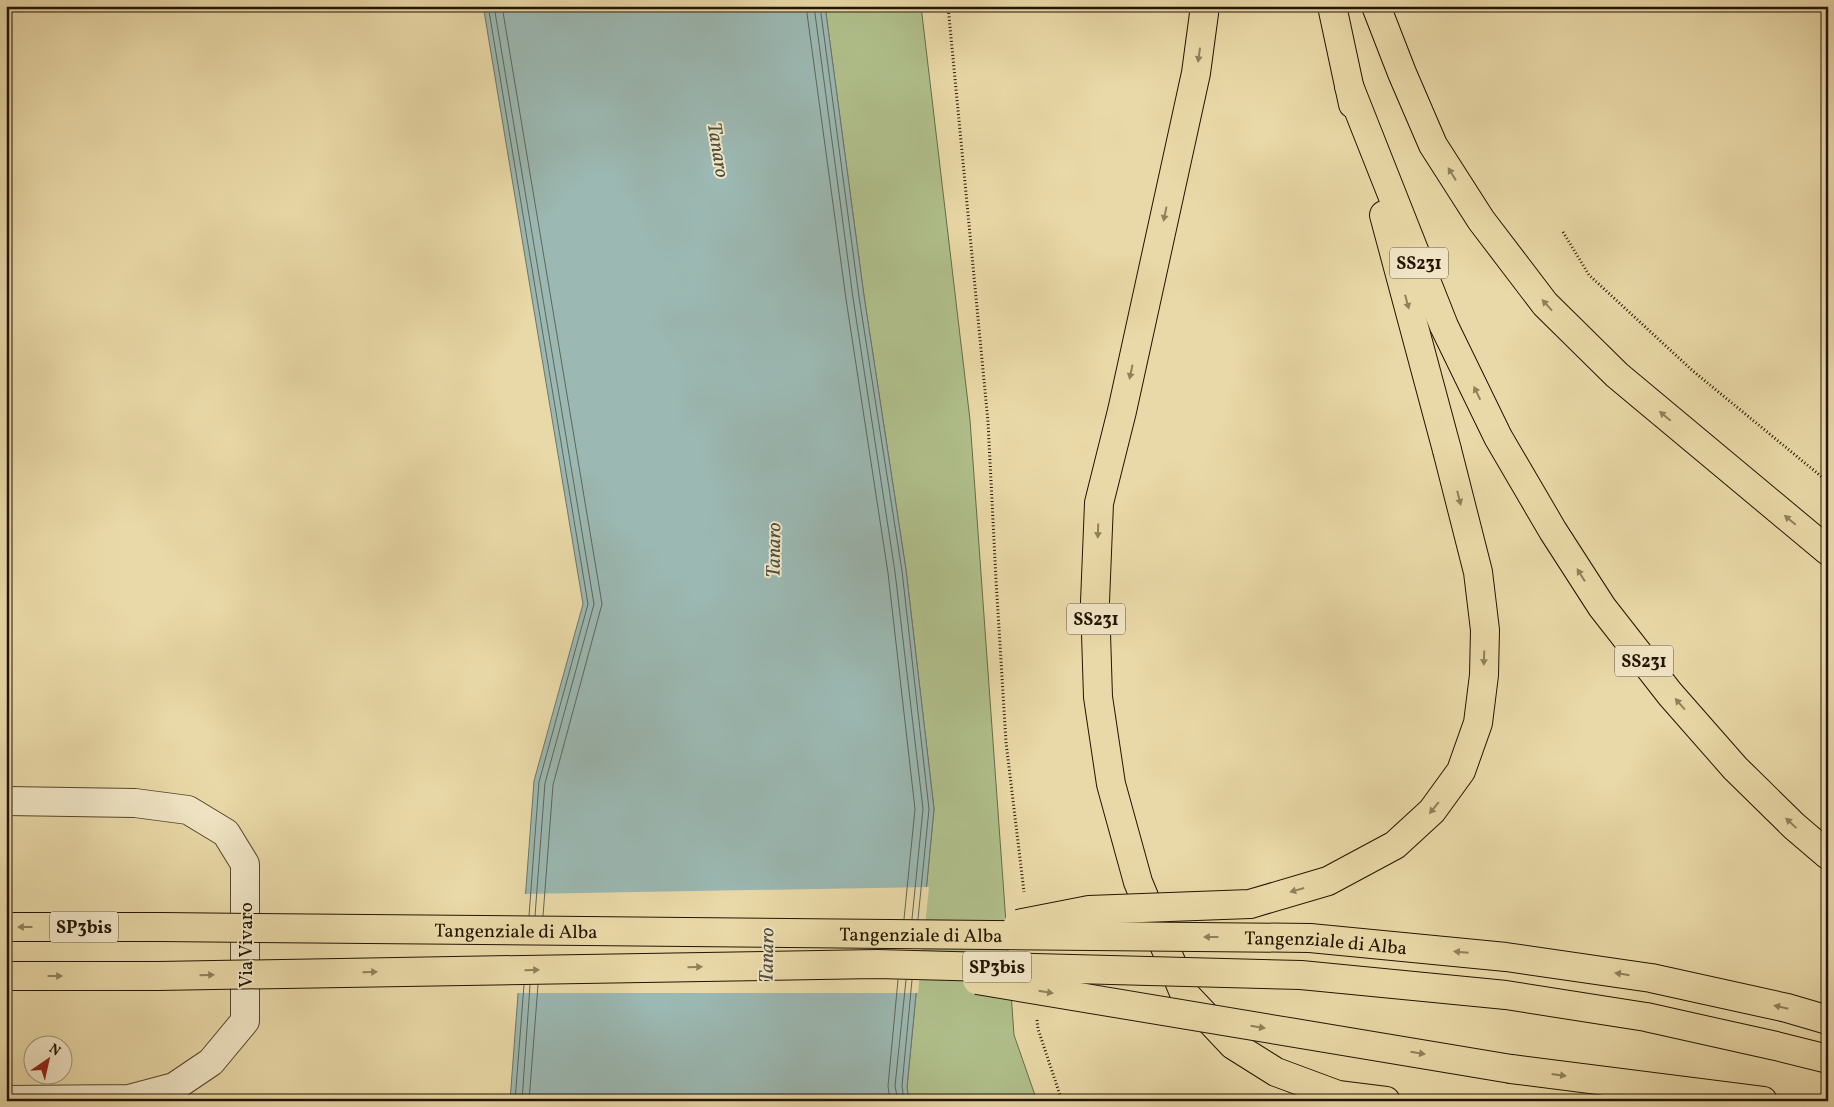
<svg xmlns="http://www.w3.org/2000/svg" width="1834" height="1107" font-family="Vollkorn,serif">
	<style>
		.green { fill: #b0c08c; stroke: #696a46 }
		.water { fill: #9bb8b2; stroke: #6b766b }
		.pier { fill: #ead9a8 }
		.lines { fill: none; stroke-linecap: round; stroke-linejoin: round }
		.shore { stroke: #5e665a; stroke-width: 1 }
		.minor-casing { stroke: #54452b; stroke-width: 30 }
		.trunk-casing { stroke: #221401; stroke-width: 30 }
		.path { stroke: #221401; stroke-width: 3; stroke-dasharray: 1 2.5; stroke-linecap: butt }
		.minor { stroke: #f1e6c6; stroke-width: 28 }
		.trunk { stroke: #ead9a8; stroke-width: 28 }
		.trunk-bridge-casing { stroke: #221401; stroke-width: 30; stroke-linecap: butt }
		.trunk-bridge { stroke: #ead9a8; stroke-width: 28 }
		.oneway { fill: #90805d }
		.labels { text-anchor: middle; stroke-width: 4; stroke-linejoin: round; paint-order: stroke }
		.shield { fill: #f1e6c6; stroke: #60533c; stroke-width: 1 }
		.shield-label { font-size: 18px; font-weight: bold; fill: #221401 }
		.street-label { font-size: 19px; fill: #221401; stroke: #f1e6c6 }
		.water-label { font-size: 20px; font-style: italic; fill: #4c4d3f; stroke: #f1e6c6 }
	</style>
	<rect width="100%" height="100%" fill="#ead9a8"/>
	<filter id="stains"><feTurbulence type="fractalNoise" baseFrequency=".004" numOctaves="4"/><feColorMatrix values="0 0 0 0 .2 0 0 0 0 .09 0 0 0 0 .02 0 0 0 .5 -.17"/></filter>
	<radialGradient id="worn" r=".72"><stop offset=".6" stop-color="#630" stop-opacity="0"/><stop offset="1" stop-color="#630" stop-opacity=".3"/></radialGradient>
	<!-- green -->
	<polygon class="green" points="825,6 921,6 970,420 1014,1035 1037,1101 909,1101 907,1087 934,809 906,570 864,296"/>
	<!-- water -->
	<polygon class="water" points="478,6 825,6 864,296 906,570 934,809 907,1087 909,1101 510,1101 534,781 583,604 484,11"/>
	<!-- pier -->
	<polygon class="pier" points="929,887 918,993 516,993 523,894"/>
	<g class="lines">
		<!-- shore -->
		<g class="shore">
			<polyline points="486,6 489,11 588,604 539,782 529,916"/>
			<polyline points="494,6 594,604 545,783 535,916"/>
			<polyline points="502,6 602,604 553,785 543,916"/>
			<polyline points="806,6 846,299 888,573 915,809 904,919"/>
			<polyline points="814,6 853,298 895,572 923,809 912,919"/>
			<polyline points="820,6 859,297 902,571 929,809 918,919"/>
			<polyline points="515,1101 524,985"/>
			<polyline points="522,1101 530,985"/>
			<polyline points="529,1101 538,985"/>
			<polyline points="890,1101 888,1086 898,980"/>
			<polyline points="898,1101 895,1086 906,980"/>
			<polyline points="904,1101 902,1086 912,980"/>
		</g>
		<defs>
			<polyline id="minor" points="6,801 135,803 188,810 226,833 245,864 245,1021 211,1062 174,1087 129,1099 6,1100"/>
			<g id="trunk">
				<polyline points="1205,6 1196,73 1122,411 1099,503 1095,602 1098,697 1111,784 1138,882 1184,993 1233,1045 1276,1072 1338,1095 1386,1101"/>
				<polyline points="1332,6 1353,104"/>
				<polyline points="1376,6 1402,73 1433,145 1481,220 1545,304 1617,375 1828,551"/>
				<polyline points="1349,86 1444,326 1498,437 1553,531 1602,607 1670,694 1735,768 1794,826 1828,855"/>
				<polyline points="1384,215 1447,450"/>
				<polyline points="6,927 161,927"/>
				<polyline points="6,976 158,976"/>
				<polyline points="1511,1069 1763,1101"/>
			</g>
		</defs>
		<!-- minor casing -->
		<use href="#minor" class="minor-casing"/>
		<!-- trunk casing -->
		<use href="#trunk" class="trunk-casing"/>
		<!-- path -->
		<g class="path">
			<polyline points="948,6 988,422 996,580 1006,742 1024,892"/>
			<polyline points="1563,232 1589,275 1693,371 1828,482"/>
			<polyline points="1037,1020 1038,1029 1062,1101"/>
		</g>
		<!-- minor -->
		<use href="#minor" class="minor"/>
		<!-- trunk -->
		<use href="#trunk" class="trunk"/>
		<defs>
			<g id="trunk-bridge">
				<polyline points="1018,924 1089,910 1250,904 1328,881 1395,845 1432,811 1461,771 1478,723 1484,675 1485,630 1478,572 1447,450"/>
				<path id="s1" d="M 161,927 L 1310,938 L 1506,957 L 1651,978 L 1787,1008 L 1828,1020"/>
				<polyline points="158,976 877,964 1301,975 1506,995 1646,1017 1776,1046 1828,1059"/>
				<polyline points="977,980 1511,1069"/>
			</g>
		</defs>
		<!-- trunk-bridge casing -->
		<use href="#trunk-bridge" class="trunk-bridge-casing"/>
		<!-- trunk-bridge -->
		<use href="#trunk-bridge" class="trunk-bridge"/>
	</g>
	<!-- one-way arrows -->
	<defs><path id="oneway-solid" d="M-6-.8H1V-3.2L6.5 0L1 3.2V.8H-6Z" transform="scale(1.25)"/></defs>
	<g class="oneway">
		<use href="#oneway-solid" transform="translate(1199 55) rotate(98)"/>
		<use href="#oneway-solid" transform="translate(1452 174) rotate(-122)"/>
		<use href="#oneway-solid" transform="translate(1165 214) rotate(102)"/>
		<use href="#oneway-solid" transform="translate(1407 302) rotate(75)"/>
		<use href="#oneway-solid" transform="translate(1547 305) rotate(-132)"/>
		<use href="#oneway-solid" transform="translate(1131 372) rotate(102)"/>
		<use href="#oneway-solid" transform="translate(1477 393) rotate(-116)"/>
		<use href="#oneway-solid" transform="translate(1665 416) rotate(-140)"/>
		<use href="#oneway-solid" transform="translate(1459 498) rotate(76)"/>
		<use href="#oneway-solid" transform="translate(1790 520) rotate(-140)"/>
		<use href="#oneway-solid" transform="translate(1098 531) rotate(92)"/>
		<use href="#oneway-solid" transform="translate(1581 575) rotate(-122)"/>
		<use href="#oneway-solid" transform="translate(1484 658) rotate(92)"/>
		<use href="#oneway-solid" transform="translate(1680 704) rotate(-131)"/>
		<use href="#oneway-solid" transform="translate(1434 808) rotate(129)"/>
		<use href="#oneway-solid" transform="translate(1791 823) rotate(-137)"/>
		<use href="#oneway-solid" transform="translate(1297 890) rotate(164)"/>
		<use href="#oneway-solid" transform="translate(25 927) rotate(-180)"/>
		<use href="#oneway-solid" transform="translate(1211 937) rotate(-180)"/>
		<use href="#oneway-solid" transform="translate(1461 952) rotate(-175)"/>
		<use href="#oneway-solid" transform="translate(695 967) rotate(-1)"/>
		<use href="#oneway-solid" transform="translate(532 970) rotate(-1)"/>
		<use href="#oneway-solid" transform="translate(370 972) rotate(-1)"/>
		<use href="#oneway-solid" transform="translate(1622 974) rotate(-171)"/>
		<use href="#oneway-solid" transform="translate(207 975) rotate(-1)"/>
		<use href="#oneway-solid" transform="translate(55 976)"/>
		<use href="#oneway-solid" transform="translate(1046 992) rotate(9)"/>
		<use href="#oneway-solid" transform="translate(1781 1007) rotate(-167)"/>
		<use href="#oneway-solid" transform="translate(1258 1027) rotate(9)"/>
		<use href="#oneway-solid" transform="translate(1418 1053) rotate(9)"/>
		<use href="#oneway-solid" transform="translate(1559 1075) rotate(7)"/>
	</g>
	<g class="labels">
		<!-- shield labels -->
		<g class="shield">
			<rect x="1390" y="247.5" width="58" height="31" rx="4"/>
			<rect x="1067" y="603.5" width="58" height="31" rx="4"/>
			<rect x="1615" y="645.5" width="58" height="31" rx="4"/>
			<rect x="50" y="911.5" width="68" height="31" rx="4"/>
			<rect x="963" y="951.5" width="68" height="31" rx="4"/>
		</g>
		<g class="shield-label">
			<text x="1419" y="269">SS231</text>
			<text x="1096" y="625">SS231</text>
			<text x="1644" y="667">SS231</text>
			<text x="84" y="933">SP3bis</text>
			<text x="997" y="973">SP3bis</text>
		</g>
		<!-- street labels -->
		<g class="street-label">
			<text dy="7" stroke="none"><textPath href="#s1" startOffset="355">Tangenziale di Alba</textPath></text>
			<text dy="7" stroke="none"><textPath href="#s1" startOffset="760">Tangenziale di Alba</textPath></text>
			<text dy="7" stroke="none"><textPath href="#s1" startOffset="1165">Tangenziale di Alba</textPath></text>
			<text transform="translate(245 945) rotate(-90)" y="7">Via Vivaro</text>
		</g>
		<!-- water labels -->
		<g class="water-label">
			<text transform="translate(719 150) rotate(81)" y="7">Tanaro</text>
			<text transform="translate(773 550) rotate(-89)" y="7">Tanaro</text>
			<text transform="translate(766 955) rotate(-89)" y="7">Tanaro</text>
		</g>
	</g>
	<!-- margin -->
	<rect width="1834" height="1107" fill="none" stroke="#ead9a8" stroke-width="25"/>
	<rect x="8" y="8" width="1819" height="1092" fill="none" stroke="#221401" stroke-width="2.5"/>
	<rect x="12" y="12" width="1809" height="1082" fill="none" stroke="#221401"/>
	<!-- north arrow -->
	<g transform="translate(48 1060) rotate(34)"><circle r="24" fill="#f1e6c6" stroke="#9e9277"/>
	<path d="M0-4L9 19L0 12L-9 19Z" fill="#8f2418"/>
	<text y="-8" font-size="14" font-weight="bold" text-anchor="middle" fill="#221401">N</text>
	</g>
	<rect width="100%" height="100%" filter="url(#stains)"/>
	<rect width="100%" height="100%" fill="url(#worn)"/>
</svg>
